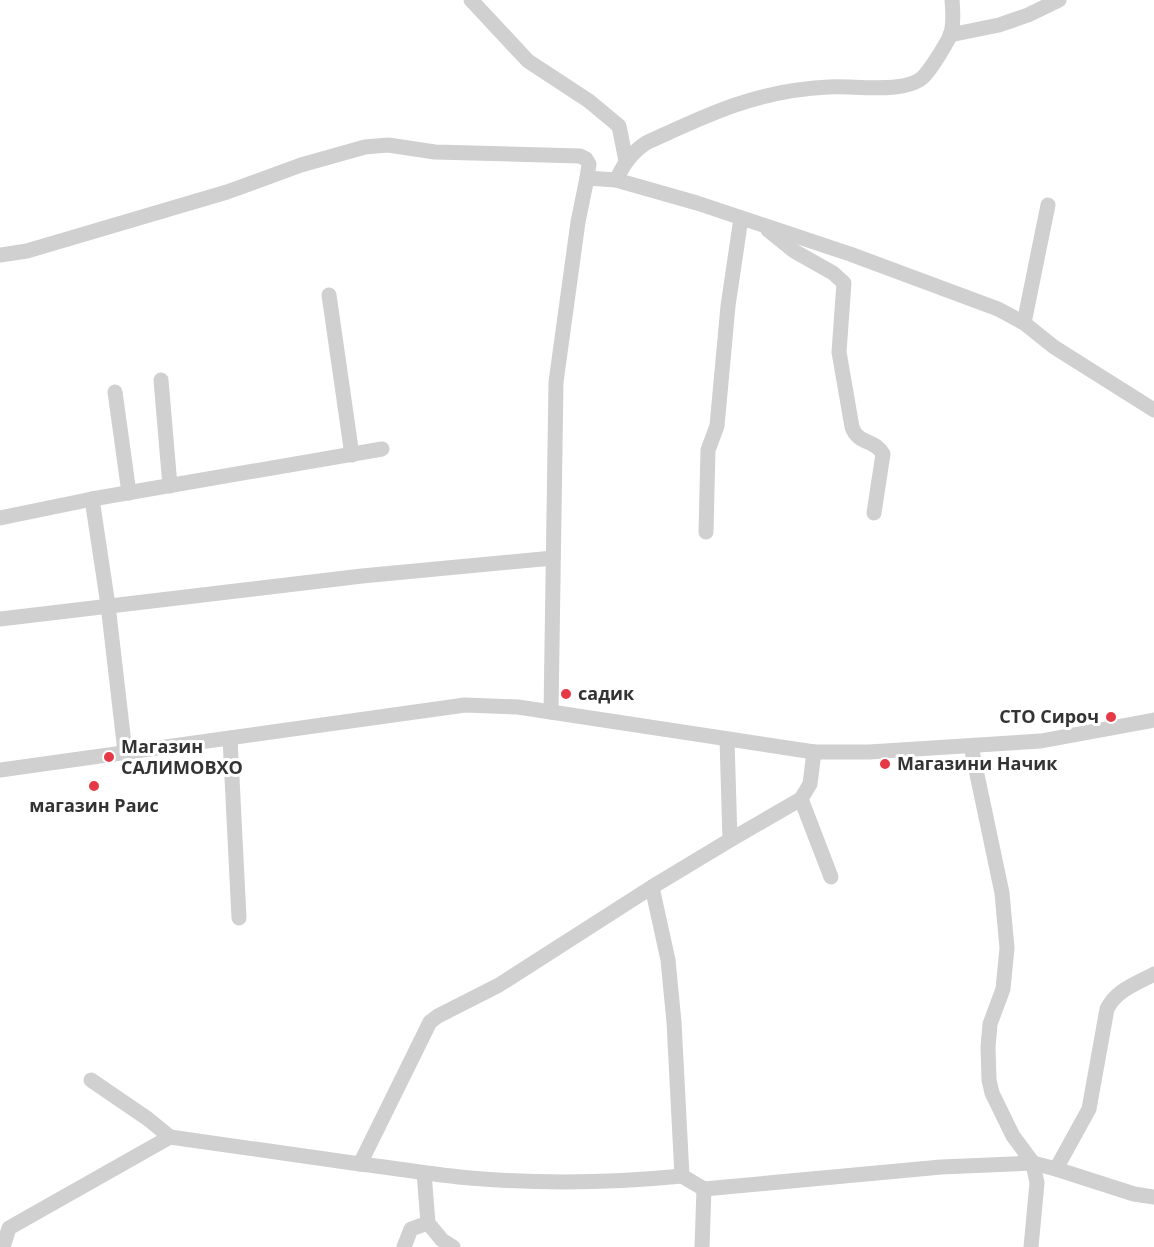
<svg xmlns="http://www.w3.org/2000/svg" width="1154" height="1247" font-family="'Open Sans',sans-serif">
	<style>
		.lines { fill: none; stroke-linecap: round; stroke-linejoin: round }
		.minor { stroke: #d0d0d0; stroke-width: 15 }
		.poi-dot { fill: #e63946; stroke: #fff; stroke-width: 2 }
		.labels { text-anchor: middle; stroke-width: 6; stroke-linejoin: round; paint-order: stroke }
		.poi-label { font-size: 18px; font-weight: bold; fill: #333; stroke: #fff; text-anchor: start }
	</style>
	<rect width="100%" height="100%" fill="#fff"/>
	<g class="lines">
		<!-- minor -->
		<g class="minor">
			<polyline points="471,0 528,61 589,101 619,126 626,161"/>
			<polyline points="950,35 999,25 1028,15 1059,0"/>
			<polyline points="587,178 616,180 697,203 850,254 998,309 1024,323 1054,347 1154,410"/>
			<path d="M 616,180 C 624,164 631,153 646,143 C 708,114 759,90 828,87 C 851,85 904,94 922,78 C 930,71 945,46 950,36 C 954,26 953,11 952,0"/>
			<path d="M 768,230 L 794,251 L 833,273 L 844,283 L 839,352 L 852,427 C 858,445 875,439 883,454 L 874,513"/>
			<polyline points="0,255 27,251 227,192 301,165 365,147 388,145 435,152 580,156 586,159 589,164 587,178 578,222 556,382 551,712"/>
			<polyline points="329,295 352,455"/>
			<polyline points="1024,323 1048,205"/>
			<polyline points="161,380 170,486"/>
			<polyline points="115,392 129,493"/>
			<polyline points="92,499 108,605 125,752"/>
			<polyline points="0,518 92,499 382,449"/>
			<polyline points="706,532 708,450 717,426 728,306 741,218"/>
			<polyline points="0,619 362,576 553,558"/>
			<polyline points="230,738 239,918"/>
			<polyline points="971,746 1002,893 1007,948 1003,989 990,1024 988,1047 989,1080 992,1093 1013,1136 1033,1163 1037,1183 1031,1247"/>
			<polyline points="0,770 465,705 518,707 814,752 869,752 1041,741 1154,720"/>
			<polyline points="801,799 831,877"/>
			<polyline points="730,840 801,799 810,784 814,752"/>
			<polyline points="652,887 668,960 674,1022 682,1176 704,1189 702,1247"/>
			<polyline points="91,1080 148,1119 170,1137"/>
			<path d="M 360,1164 C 397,1168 433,1175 470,1178 C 540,1184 611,1183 682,1176"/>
			<path d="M 1056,1169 L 1089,1109 L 1107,1009 C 1116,990 1136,984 1154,974"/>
			<polyline points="424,1173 428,1223 442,1240 453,1247"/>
			<polyline points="704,1189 941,1167 1033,1163 1056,1169 1134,1194 1154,1197"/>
			<polyline points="3,1247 9,1228 170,1137 360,1164 430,1022 438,1016 499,985 652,887 730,840 727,739"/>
			<polyline points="404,1247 411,1229 428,1223"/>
		</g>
	</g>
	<!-- markers -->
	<g class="poi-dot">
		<circle cx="566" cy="694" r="6"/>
		<circle cx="1111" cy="717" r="6"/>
		<circle cx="109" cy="757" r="6"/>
		<circle cx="885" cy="764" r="6"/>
		<circle cx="94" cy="786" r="6"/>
	</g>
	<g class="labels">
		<!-- poi labels -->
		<g class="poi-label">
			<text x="578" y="700">садик</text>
			<text x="1099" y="723" text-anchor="end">СТО Сироч</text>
			<text x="121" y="753">Магазин<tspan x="121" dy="21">САЛИМОВХО</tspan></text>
			<text x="897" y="770">Магазини Начик</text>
			<text x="94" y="812" text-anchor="middle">магазин Раис</text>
		</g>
	</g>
</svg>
